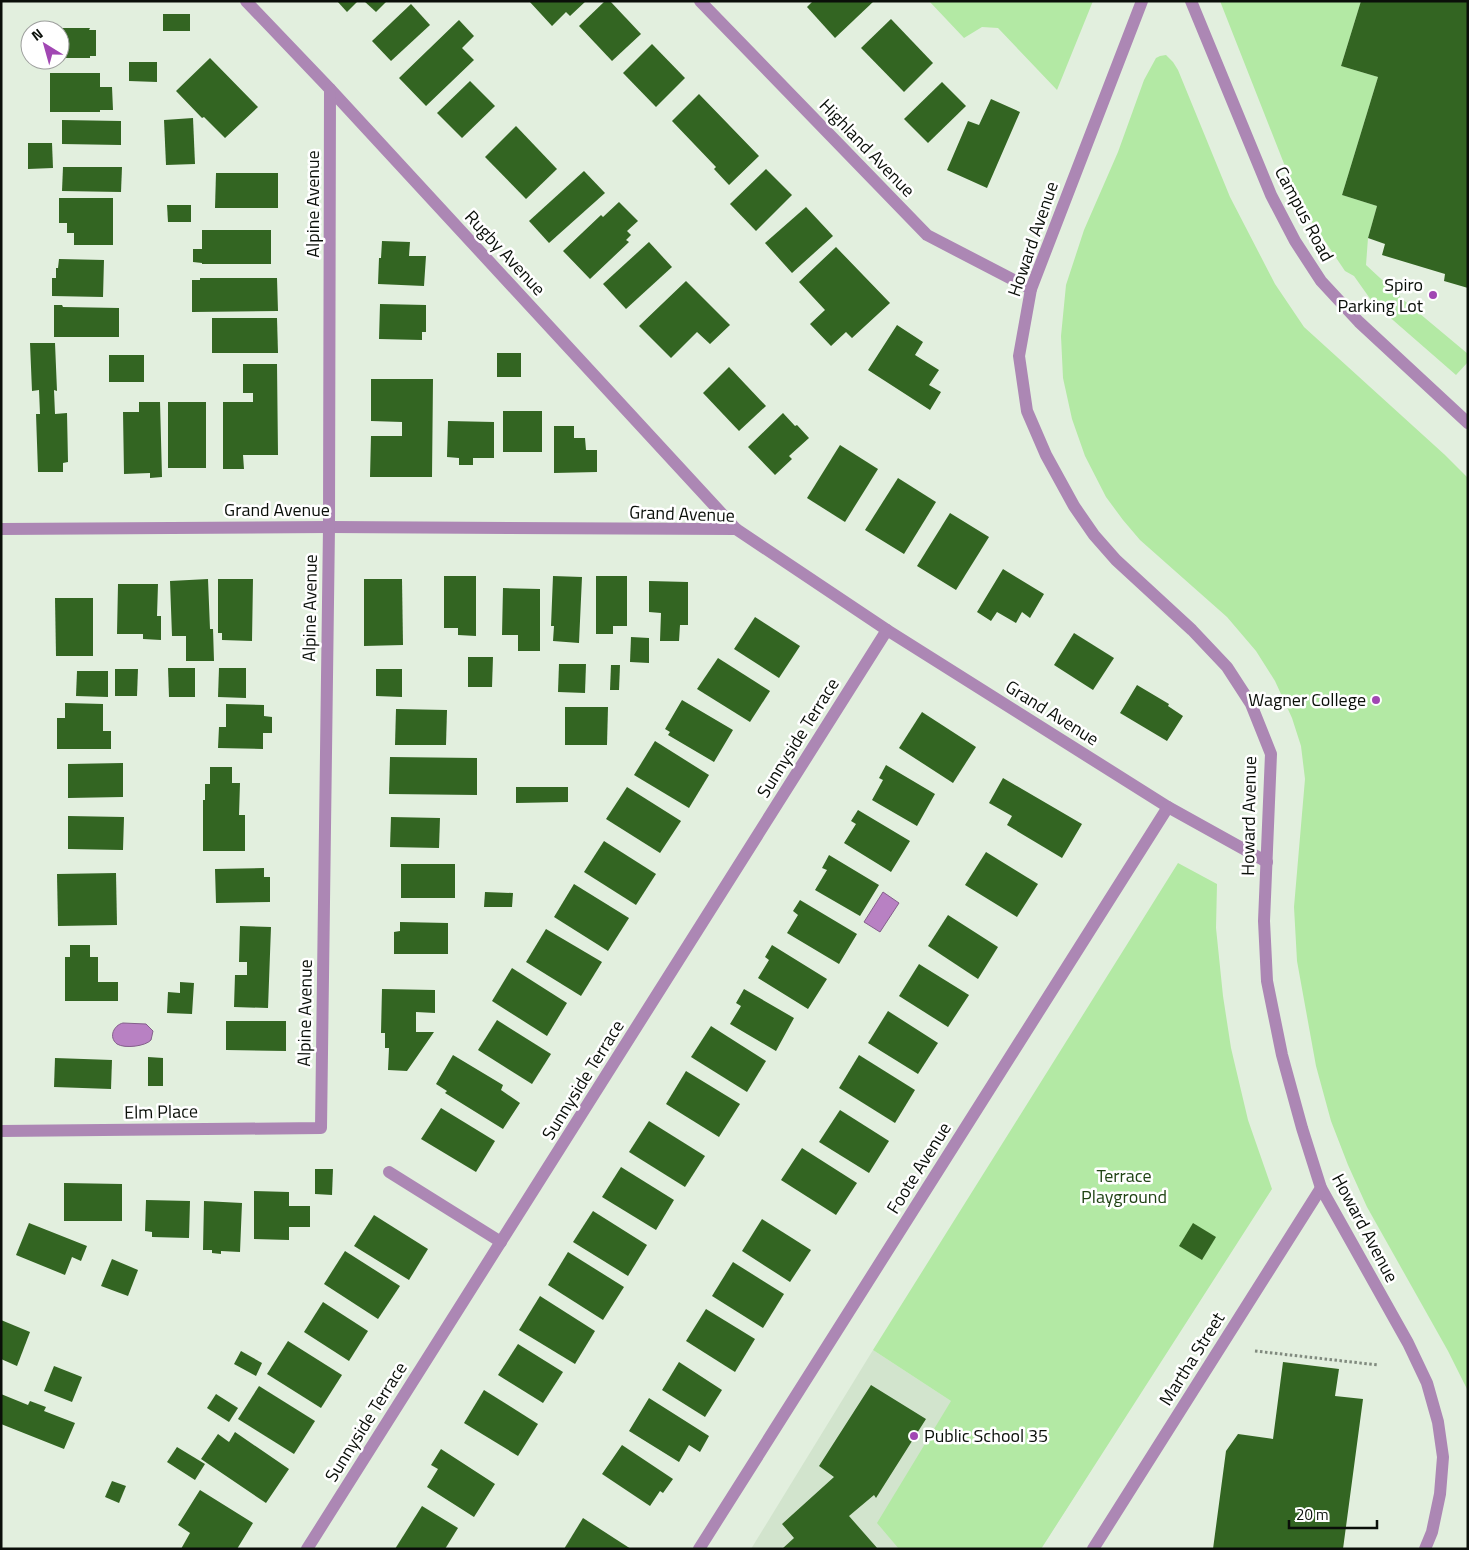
<svg xmlns="http://www.w3.org/2000/svg" width="1469" height="1550" font-family="'Titillium Web',sans-serif">
	<style>
		.built { fill: #d2e4cd }
		.green { fill: #b3e9a4 }
		.water { fill: #b881c3; stroke: #845f8b }
		.building { fill: #336522 }
		.lines { fill: none; stroke-linecap: round; stroke-linejoin: round }
		.path { stroke: #808a7e; stroke-width: 3; stroke-dasharray: 2.5 2.5; stroke-linecap: butt }
		.minor { stroke: #ac87b4; stroke-width: 12 }
		.poi-dot { fill: #a147b3; stroke: #fff; stroke-width: 2 }
		.labels { text-anchor: middle; stroke-width: 5; stroke-linejoin: round; paint-order: stroke }
		.street-label { font-size: 18px; fill: #0a0f09; stroke: #fff }
		.poi-label { font-size: 18px; fill: #0a0f09; stroke: #fff; text-anchor: end }
		.park-label { font-size: 18px; fill: #1f4313; stroke: #fff }
	</style>
	<rect width="100%" height="100%" fill="#e2efde"/>
	<!-- built -->
	<polygon class="built" points="873,1350 951,1401 1083,1483 1041,1549 751,1549"/>
	<!-- green -->
	<g class="green">
		<polygon points="929,1 1093,1 1057,90 998,28 982,27 964,38"/>
		<polygon points="1220,1 1361,1 1341,66 1378,77 1342,195 1377,206 1368,238 1366,265 1407,303 1468,354 1468,362 1456,375 1386,314 1371,300 1354,276 1345,271 1306,213 1292,184"/>
		<polygon points="1166,55 1173,62 1178,70 1230,197 1275,284 1304,327 1445,455 1468,478 1468,1391 1448,1351 1367,1207 1348,1165 1331,1121 1316,1066 1297,961 1294,907 1305,779 1301,746 1292,718 1275,681 1256,651 1227,617 1140,540 1123,520 1106,497 1085,456 1072,419 1063,378 1061,336 1066,285 1084,230 1118,152 1144,80 1156,58 1160,56"/>
		<polygon points="1178,863 1217,884 1216,928 1223,996 1231,1048 1248,1120 1272,1189 1041,1549 899,1549 877,1523 951,1401 873,1350"/>
	</g>
	<!-- water -->
	<g class="water">
		<polygon points="883,892 899,903 880,932 864,922"/>
		<path d="M 123,1023 L 146,1024 L 153,1031 L 151,1040 C 146,1046 125,1049 117,1044 C 108,1037 114,1025 123,1023 Z"/>
	</g>
	<!-- building -->
	<g class="building">
		<polygon points="337,1 358,1 347,12"/>
		<polygon points="364,1 387,1 376,12"/>
		<polygon points="529,1 586,1 570,16 566,12 552,26"/>
		<polygon points="605,1 610,1 641,34 612,61 579,26"/>
		<polygon points="813,1 874,1 835,38 807,7"/>
		<polygon points="1361,1 1468,1 1468,288 1444,281 1445,274 1382,255 1385,244 1368,238 1377,206 1342,195 1378,77 1341,66"/>
		<polygon points="411,4 430,25 391,61 372,41"/>
		<rect x="163" y="14" width="27" height="17"/>
		<polygon points="891,19 933,63 904,92 861,48"/>
		<polygon points="459,20 474,36 462,48 474,60 426,106 399,78"/>
		<polygon points="45,28 90,28 89,30 96,30 96,56 90,56 90,58 60,58 60,30 45,30"/>
		<polygon points="652,44 685,78 656,107 623,73"/>
		<polygon points="210,58 258,107 225,138 204,117 202,118 176,91"/>
		<polygon points="129,62 157,62 157,82 129,81"/>
		<polygon points="50,73 100,73 100,87 112,87 113,110 100,110 100,112 50,112"/>
		<polygon points="470,81 495,106 462,138 437,113"/>
		<polygon points="942,82 966,106 928,143 904,119"/>
		<polygon points="699,94 759,156 729,185 714,169 716,167 672,121"/>
		<polygon points="991,99 1020,112 987,188 947,170 968,121 979,125"/>
		<polygon points="193,118 195,164 166,165 164,120"/>
		<polygon points="62,120 121,121 121,145 62,144"/>
		<polygon points="516,126 557,169 526,199 485,157"/>
		<polygon points="28,143 52,143 53,168 28,169"/>
		<polygon points="63,167 122,167 121,192 62,191"/>
		<polygon points="766,169 792,195 756,231 730,204"/>
		<polygon points="584,171 605,193 549,243 529,221"/>
		<polygon points="216,173 278,173 278,208 215,208"/>
		<polygon points="59,198 113,198 113,245 74,245 74,233 67,233 67,223 59,223"/>
		<polygon points="619,202 638,221 627,231 631,235 626,240 629,242 590,279 563,251 601,215 603,217"/>
		<polygon points="167,205 191,205 191,222 168,222"/>
		<polygon points="806,207 833,236 792,273 765,243"/>
		<polygon points="202,230 271,230 271,264 202,264 202,263 193,262 193,249 202,249"/>
		<polygon points="382,241 410,242 409,256 426,256 424,286 378,284 379,258 381,258"/>
		<polygon points="649,242 672,267 626,309 603,284"/>
		<polygon points="836,247 890,303 852,338 846,332 831,346 810,324 825,310 799,282"/>
		<polygon points="59,259 104,260 103,297 52,296 52,278 56,278 56,268 58,268"/>
		<polygon points="200,278 277,278 278,311 192,312 192,280 200,280"/>
		<polygon points="686,281 730,325 710,344 697,332 671,358 639,326"/>
		<polygon points="380,304 426,305 426,332 422,332 422,340 379,339"/>
		<polygon points="54,305 62,305 63,307 119,308 119,337 54,337"/>
		<polygon points="212,318 277,318 278,353 212,353"/>
		<polygon points="897,325 923,342 915,355 939,370 929,385 941,392 930,410 868,370"/>
		<polygon points="30,343 55,343 57,391 54,390 55,414 67,413 68,462 63,463 63,472 38,472 36,414 40,414 39,390 32,391"/>
		<rect x="497" y="353" width="24" height="24"/>
		<rect x="109" y="355" width="35" height="27"/>
		<polygon points="243,364 277,364 278,455 243,455 244,469 223,469 223,402 253,402 253,393 243,393"/>
		<polygon points="729,367 766,406 739,431 703,393"/>
		<polygon points="371,379 433,379 432,477 370,477 371,436 402,436 402,422 371,421"/>
		<polygon points="139,402 160,402 162,477 150,478 150,473 124,474 123,412 139,412"/>
		<rect x="168" y="402" width="38" height="66"/>
		<rect x="503" y="411" width="39" height="41"/>
		<polygon points="783,413 795,426 797,425 809,438 789,456 792,459 775,475 748,447"/>
		<polygon points="448,421 494,422 494,458 473,458 473,465 459,465 459,458 447,457"/>
		<polygon points="554,426 574,426 574,438 585,438 586,450 597,450 597,472 554,473"/>
		<polygon points="840,445 878,469 845,522 807,498"/>
		<polygon points="898,478 936,502 904,554 865,530"/>
		<polygon points="950,513 989,537 956,590 917,566"/>
		<polygon points="1003,569 1044,594 1030,618 1022,612 1016,623 997,612 991,621 977,612"/>
		<polygon points="444,576 476,576 476,636 458,635 458,628 444,628"/>
		<polygon points="553,576 582,577 579,643 553,641 554,626 551,626"/>
		<polygon points="596,576 627,576 627,626 613,626 613,634 596,634"/>
		<polygon points="208,579 210,629 213,629 214,661 186,661 186,636 172,636 170,581"/>
		<polygon points="218,579 253,579 252,641 222,640 222,633 218,633"/>
		<polygon points="364,579 402,579 403,645 364,646"/>
		<polygon points="649,581 688,582 688,625 680,625 679,641 660,641 661,613 649,612"/>
		<polygon points="118,584 158,584 157,616 161,616 161,640 143,639 143,634 117,634"/>
		<polygon points="503,588 540,589 540,651 518,651 518,635 502,635"/>
		<polygon points="55,598 93,598 93,656 56,656"/>
		<polygon points="755,617 800,646 779,678 734,649"/>
		<polygon points="1074,633 1114,658 1093,690 1054,665"/>
		<polygon points="631,637 649,638 649,663 630,662"/>
		<polygon points="468,657 493,657 492,687 468,687"/>
		<polygon points="718,658 770,691 750,722 697,689"/>
		<polygon points="559,664 586,664 585,693 558,692"/>
		<polygon points="611,665 620,665 619,690 610,690"/>
		<polygon points="168,668 195,668 195,697 169,697"/>
		<polygon points="219,668 246,668 246,698 218,697"/>
		<polygon points="115,669 138,669 137,696 115,696"/>
		<polygon points="376,669 402,669 402,697 376,696"/>
		<polygon points="77,671 108,671 108,697 76,696"/>
		<polygon points="1137,685 1169,704 1168,706 1183,716 1167,741 1120,713"/>
		<polygon points="682,700 733,730 714,762 668,735 670,732 665,729"/>
		<polygon points="65,703 103,704 103,731 111,731 111,749 57,749 57,718 65,718"/>
		<polygon points="226,704 264,705 264,716 272,717 272,733 263,733 263,749 218,748 219,727 226,727"/>
		<polygon points="565,707 608,707 607,745 565,745"/>
		<polygon points="396,709 447,710 446,745 395,745"/>
		<polygon points="922,712 976,747 953,783 899,748"/>
		<polygon points="655,741 709,775 689,808 634,775"/>
		<polygon points="390,757 477,758 477,795 389,794"/>
		<polygon points="123,763 123,797 68,798 68,764"/>
		<polygon points="886,765 935,794 917,826 872,800 883,780 879,778"/>
		<polygon points="210,767 232,767 232,783 240,783 239,815 245,815 245,851 203,851 203,800 205,800 205,784 210,784"/>
		<polygon points="1003,778 1082,824 1062,858 1007,825 1012,816 989,803"/>
		<polygon points="516,787 568,787 568,802 516,803"/>
		<polygon points="627,787 681,821 660,853 606,819"/>
		<polygon points="858,810 910,841 891,872 844,843 856,824 851,821"/>
		<polygon points="68,816 124,817 123,850 68,849"/>
		<polygon points="391,817 440,818 439,848 390,847"/>
		<polygon points="604,841 656,874 636,905 584,872"/>
		<polygon points="986,852 1038,884 1017,917 965,885"/>
		<polygon points="829,855 879,885 860,916 815,890 827,870 822,868"/>
		<rect x="401" y="864" width="54" height="34"/>
		<polygon points="264,868 264,877 270,877 270,902 216,903 215,869"/>
		<polygon points="116,873 117,925 58,926 57,874"/>
		<polygon points="574,884 629,918 608,951 554,917"/>
		<polygon points="485,892 513,893 512,907 484,907"/>
		<polygon points="800,900 857,934 839,964 787,933 798,915 793,911"/>
		<polygon points="948,915 998,947 978,979 928,946"/>
		<polygon points="400,922 448,923 448,954 394,954 394,932 400,931"/>
		<polygon points="240,926 271,927 268,1008 234,1007 235,975 247,975 247,962 239,962"/>
		<polygon points="546,929 602,962 581,996 526,962"/>
		<polygon points="70,945 90,945 90,957 98,957 98,982 118,982 118,1001 65,1001 65,957 70,957"/>
		<polygon points="772,945 827,979 808,1009 758,978 769,960 765,957"/>
		<polygon points="919,964 969,995 948,1027 899,996"/>
		<polygon points="512,968 567,1003 547,1036 492,1001"/>
		<polygon points="180,982 194,983 192,1014 167,1013 168,992 180,993"/>
		<polygon points="382,989 435,990 435,1013 416,1012 416,1032 434,1032 407,1071 388,1070 389,1048 385,1048 385,1033 381,1033"/>
		<polygon points="744,989 794,1018 776,1051 730,1024 741,1006 736,1003"/>
		<polygon points="888,1011 938,1043 918,1074 868,1043"/>
		<polygon points="497,1020 551,1054 532,1084 478,1050"/>
		<polygon points="226,1021 286,1021 286,1051 226,1050"/>
		<polygon points="711,1026 766,1061 747,1092 691,1057"/>
		<polygon points="453,1055 503,1085 501,1090 520,1103 503,1129 445,1093 447,1091 436,1084"/>
		<polygon points="859,1055 915,1090 895,1123 839,1088"/>
		<polygon points="148,1057 163,1058 163,1086 148,1086"/>
		<polygon points="55,1058 112,1060 111,1089 54,1087"/>
		<polygon points="686,1071 740,1104 719,1137 666,1104"/>
		<polygon points="441,1108 495,1141 476,1172 421,1139"/>
		<polygon points="840,1110 889,1141 869,1173 819,1142"/>
		<polygon points="649,1121 705,1156 685,1187 629,1152"/>
		<polygon points="802,1148 857,1183 836,1215 781,1180"/>
		<polygon points="621,1167 674,1200 656,1230 602,1197"/>
		<polygon points="315,1169 333,1169 332,1195 315,1194"/>
		<polygon points="64,1183 122,1184 122,1221 64,1221"/>
		<polygon points="254,1191 289,1192 289,1206 310,1206 310,1227 289,1227 289,1240 254,1239"/>
		<polygon points="146,1200 190,1201 189,1238 152,1237 152,1232 145,1231"/>
		<polygon points="204,1201 242,1203 240,1252 221,1251 221,1254 212,1253 212,1250 203,1250"/>
		<polygon points="593,1211 647,1245 628,1276 573,1242"/>
		<polygon points="374,1215 428,1249 409,1280 354,1246"/>
		<polygon points="762,1219 811,1250 790,1282 742,1251"/>
		<polygon points="29,1223 87,1246 81,1261 72,1257 65,1275 16,1255"/>
		<polygon points="1193,1223 1216,1237 1202,1260 1179,1246"/>
		<polygon points="345,1251 400,1286 378,1319 324,1284"/>
		<polygon points="568,1252 624,1287 603,1320 548,1285"/>
		<polygon points="112,1259 138,1270 128,1296 101,1286"/>
		<polygon points="733,1262 784,1294 763,1328 712,1296"/>
		<polygon points="540,1296 595,1331 575,1364 519,1330"/>
		<polygon points="323,1302 368,1331 349,1361 304,1332"/>
		<polygon points="706,1309 755,1339 735,1372 686,1341"/>
		<polygon points="1,1320 30,1332 17,1366 1,1359"/>
		<polygon points="288,1341 342,1375 321,1408 267,1374"/>
		<polygon points="518,1344 563,1372 543,1403 498,1375"/>
		<polygon points="241,1351 262,1363 256,1376 234,1364"/>
		<polygon points="679,1362 722,1390 705,1417 662,1390"/>
		<polygon points="1283,1362 1339,1369 1335,1396 1363,1399 1343,1549 1213,1549 1226,1451 1238,1434 1273,1439"/>
		<polygon points="54,1366 82,1377 72,1402 44,1391"/>
		<polygon points="871,1385 926,1419 876,1498 874,1495 849,1516 878,1549 782,1549 794,1538 782,1524 834,1477 819,1466"/>
		<polygon points="259,1386 315,1421 294,1454 238,1419"/>
		<polygon points="484,1390 538,1424 518,1456 464,1423"/>
		<polygon points="1,1394 28,1405 30,1401 46,1407 44,1411 75,1423 64,1449 1,1424"/>
		<polygon points="216,1394 238,1408 229,1422 207,1408"/>
		<polygon points="649,1398 709,1436 700,1452 689,1445 679,1462 629,1431"/>
		<polygon points="235,1432 289,1469 266,1503 201,1459 218,1434 229,1442"/>
		<polygon points="622,1445 673,1479 663,1493 660,1491 650,1506 602,1474"/>
		<polygon points="177,1447 205,1464 195,1480 167,1462"/>
		<polygon points="441,1449 495,1484 474,1517 427,1487 438,1469 431,1465"/>
		<polygon points="112,1481 126,1486 119,1503 105,1497"/>
		<polygon points="200,1490 253,1523 237,1549 181,1549 190,1533 178,1525"/>
		<polygon points="422,1506 458,1528 445,1549 395,1549"/>
		<polygon points="583,1518 631,1549 564,1549"/>
	</g>
	<g class="lines">
		<!-- path -->
		<polyline class="path" points="1255,1351 1378,1365"/>
		<!-- minor -->
		<g class="minor">
			<polyline points="246,1 330,89 736,529 887,630 1168,807 1267,862"/>
			<polyline points="700,1 927,235 1031,289"/>
			<polyline points="1142,1 1031,289 1019,356 1027,411 1046,455 1074,506 1094,535 1116,560 1192,630 1227,667 1251,704 1271,754 1264,921 1267,981 1282,1055 1302,1128 1321,1188 1408,1343 1427,1383 1438,1422 1443,1457 1440,1494 1432,1532 1425,1549"/>
			<polyline points="1191,1 1271,195 1295,241 1321,281 1359,322 1468,423"/>
			<polyline points="1,529 329,527 736,529"/>
			<polyline points="1,1131 321,1128 329,527 330,89"/>
			<polyline points="389,1172 501,1242"/>
			<polyline points="307,1549 887,630"/>
			<polyline points="699,1549 1168,807"/>
			<polyline points="1093,1549 1321,1188"/>
		</g>
	</g>
	<!-- markers -->
	<g class="poi-dot">
		<circle cx="1433" cy="295" r="5"/>
		<circle cx="1376" cy="700" r="5"/>
		<circle cx="914" cy="1436" r="5"/>
	</g>
	<g class="labels">
		<!-- street labels -->
		<g class="street-label">
			<text transform="translate(867 148) rotate(46)" y="6">Highland Avenue</text>
			<text transform="translate(313 204) rotate(-90)" y="6">Alpine Avenue</text>
			<text transform="translate(1304 214) rotate(62)" y="6">Campus Road</text>
			<text transform="translate(1033 239) rotate(-71)" y="6">Howard Avenue</text>
			<text transform="translate(505 253) rotate(47)" y="6">Rugby Avenue</text>
			<text x="277" y="516">Grand Avenue</text>
			<text transform="translate(682 514) rotate(2)" y="6">Grand Avenue</text>
			<text transform="translate(310 608) rotate(-89)" y="6">Alpine Avenue</text>
			<text transform="translate(1052 713) rotate(32)" y="6">Grand Avenue</text>
			<text transform="translate(798 738) rotate(-58)" y="6">Sunnyside Terrace</text>
			<text transform="translate(1249 816) rotate(-89)" y="6">Howard Avenue</text>
			<text transform="translate(305 1013) rotate(-89)" y="6">Alpine Avenue</text>
			<text transform="translate(583 1080) rotate(-58)" y="6">Sunnyside Terrace</text>
			<text transform="translate(161 1112) rotate(-1)" y="6">Elm Place</text>
			<text transform="translate(919 1168) rotate(-58)" y="6">Foote Avenue</text>
			<text transform="translate(1365 1228) rotate(62)" y="6">Howard Avenue</text>
			<text transform="translate(1192 1359) rotate(-58)" y="6">Martha Street</text>
			<text transform="translate(366 1422) rotate(-58)" y="6">Sunnyside Terrace</text>
		</g>
		<!-- poi labels -->
		<g class="poi-label">
			<text x="1423" y="291">Spiro<tspan x="1423" dy="21">Parking Lot</tspan></text>
			<text x="1366" y="706">Wagner College</text>
			<text x="924" y="1442" text-anchor="start">Public School 35</text>
		</g>
		<!-- park labels -->
		<g class="park-label">
			<text x="1124" y="1182">Terrace<tspan x="1124" dy="21">Playground</tspan></text>
		</g>
	</g>
	<!-- border -->
	<rect width="1469" height="1550" fill="none" stroke="#0a0f09" stroke-width="5"/>
	<!-- north arrow -->
	<g transform="translate(45 45) rotate(323)"><circle r="24" fill="#ffffff" stroke="#9d9f9d"/>
	<path d="M0-4L9 19L0 12L-9 19Z" fill="#a147b3"/>
	<text y="-8" font-size="14" font-weight="bold" text-anchor="middle" fill="#0a0f09">N</text>
	</g>
	<!-- scale -->
	<path d="M1289 1520v8h88v-8" fill="none" stroke="#0a0f09" stroke-width="2.5"/>
	<text x="1296" y="1520" font-size="15" fill="#0a0f09" stroke="#ffffff" stroke-width="4" paint-order="stroke">20 m</text>
</svg>
